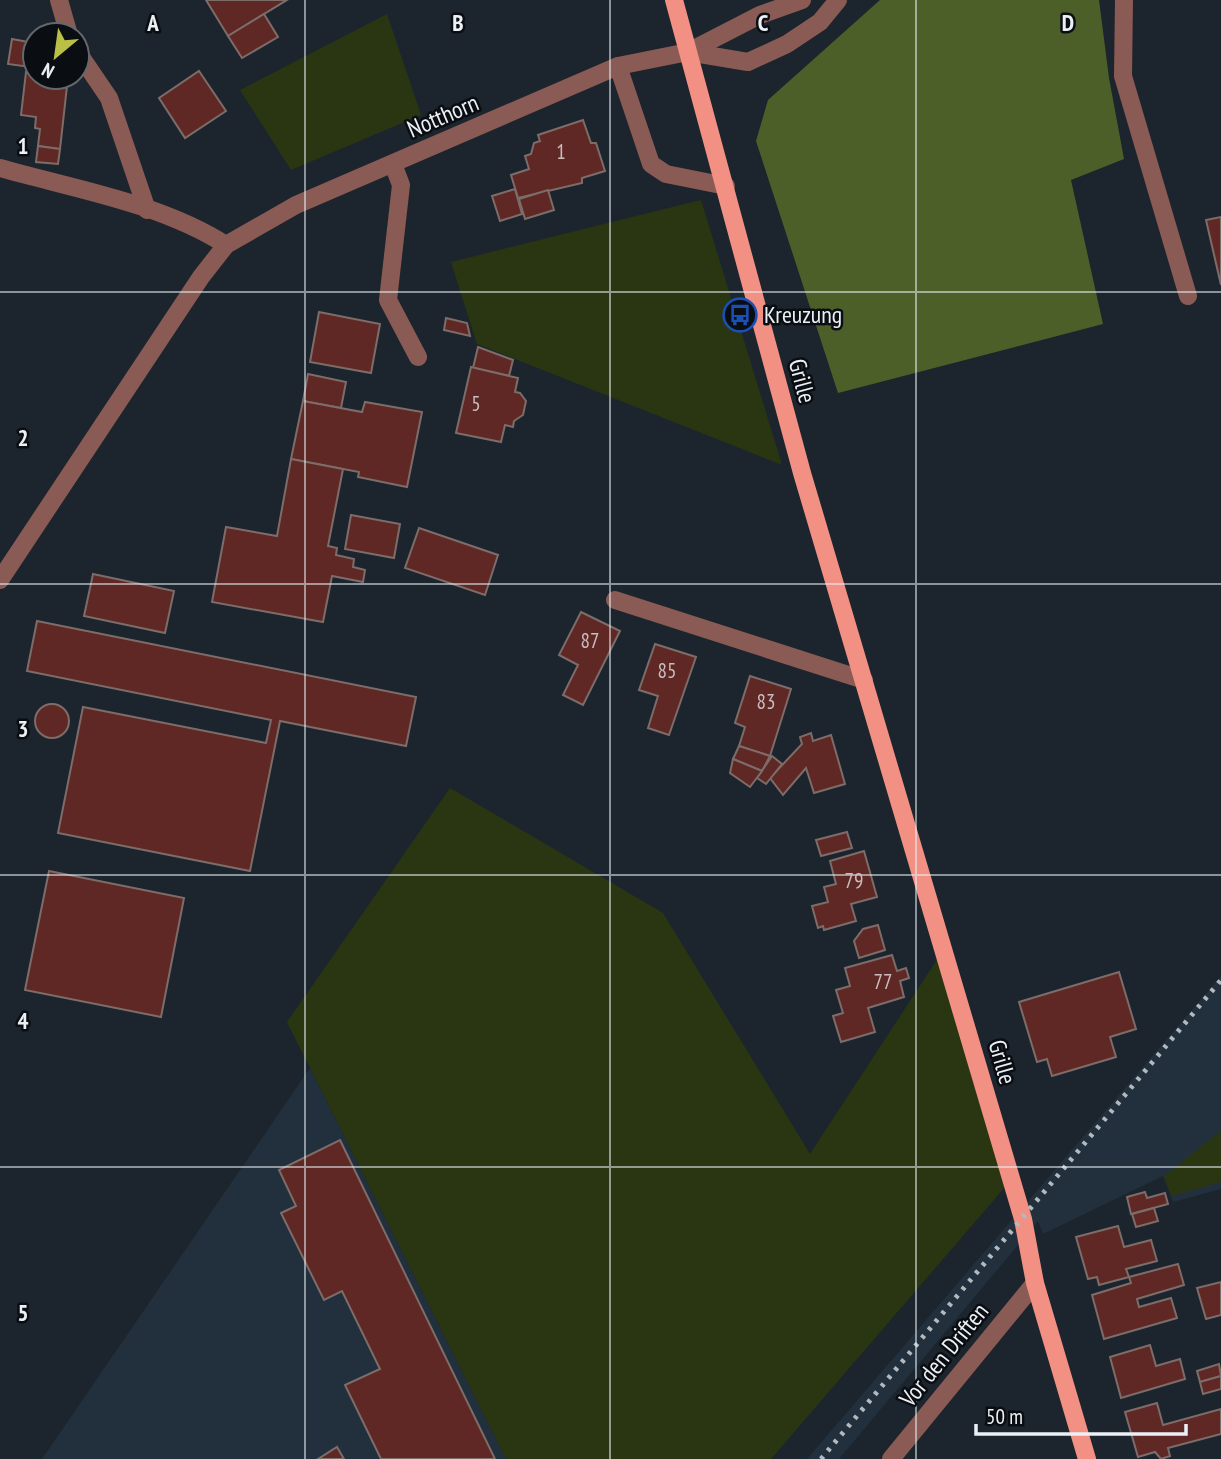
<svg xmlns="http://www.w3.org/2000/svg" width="1221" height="1459" font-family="'PT Sans Narrow',sans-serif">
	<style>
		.built { fill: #22303d }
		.green { fill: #2a3611 }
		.forest { fill: #4d5f29 }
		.building { fill: #602824; stroke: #7c6c6a; stroke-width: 2 }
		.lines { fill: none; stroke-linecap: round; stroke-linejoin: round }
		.minor { stroke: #8a5b54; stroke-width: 18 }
		.major { stroke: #f19083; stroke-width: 18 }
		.rail { stroke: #b3babf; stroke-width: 5; stroke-dasharray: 3.5 7; stroke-linecap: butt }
		.grid { fill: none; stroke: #eaf0f5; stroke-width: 2; stroke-opacity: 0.55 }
		.labels { text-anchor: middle; stroke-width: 5; stroke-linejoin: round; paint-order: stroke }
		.number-label { font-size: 21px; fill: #c8bec1 }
		.street-label { font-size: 24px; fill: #eaf0f5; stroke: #0a0d11 }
		.poi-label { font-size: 24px; fill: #eaf0f5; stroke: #0a0d11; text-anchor: start }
		.grid-label { font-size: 23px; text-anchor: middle; font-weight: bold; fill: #eaf0f5; stroke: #0a0d11; stroke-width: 5; stroke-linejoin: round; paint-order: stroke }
	</style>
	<rect width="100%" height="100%" fill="#1c252d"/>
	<!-- built -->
	<g class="built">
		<polygon points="1221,976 1221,1189 1173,1202 1163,1176 1043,1234 1038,1221 839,1459 807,1459"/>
		<polygon points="310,1068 506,1459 42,1459"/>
	</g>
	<!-- green -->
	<g class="green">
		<polygon points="387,14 421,115 291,170 240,90"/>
		<polygon points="701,200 782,465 477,344 451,262"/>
		<polygon points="450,788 663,913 810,1154 942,952 1011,1180 771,1459 506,1459 287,1022"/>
		<polygon points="1221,1131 1221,1182 1171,1196 1164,1176"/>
	</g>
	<!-- forest -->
	<polygon class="forest" points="880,0 1099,0 1109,78 1124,159 1071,180 1103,324 838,393 756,141 768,100"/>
	<!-- building -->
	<g class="building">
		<polygon points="206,0 287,0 228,36"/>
		<polygon points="264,14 278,37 242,58 228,36"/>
		<polygon points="12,39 34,43 30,67 8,64"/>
		<polygon points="199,71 226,111 185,138 159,98"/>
		<polygon points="26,72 35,73 35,77 68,77 60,149 38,146 40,129 35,128 36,117 21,115"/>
		<polygon points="583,120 591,143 596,143 605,171 582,178 582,183 518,198 511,175 529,169 525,156 531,154 534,143 540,141 538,135"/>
		<polygon points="38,146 60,149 58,164 36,162"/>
		<polygon points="515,189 522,214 500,221 492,196"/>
		<polygon points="548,190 554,210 525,219 519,199"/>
		<polygon points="1221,217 1221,285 1206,220"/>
		<polygon points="319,312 380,324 371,373 310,362"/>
		<polygon points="446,318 467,323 470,336 444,330"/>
		<polygon points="478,347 513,360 509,376 473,368"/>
		<polygon points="471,367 518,378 515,392 520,393 526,401 523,415 514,421 513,427 505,425 501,442 456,433"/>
		<polygon points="308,374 346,382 341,408 303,401"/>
		<polygon points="303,401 362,412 365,402 422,412 407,487 358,477 359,472 291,459"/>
		<polygon points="291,459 343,469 328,546 337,548 336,555 354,559 353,567 365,570 363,582 332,576 323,622 212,602 226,527 277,536"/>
		<polygon points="351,515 400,524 394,558 345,549"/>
		<polygon points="419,528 498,555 485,595 405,568"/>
		<polygon points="93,574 174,591 165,633 84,616"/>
		<polygon points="581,612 620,631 583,705 563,695 578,665 559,655"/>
		<polygon points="37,621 416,697 406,746 280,721 250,871 58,833 83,707 266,743 271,720 27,671"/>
		<polygon points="655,644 696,657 669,735 648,728 658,696 639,690"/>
		<polygon points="750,676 791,689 770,756 739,746 745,727 735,723"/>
		<circle cx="52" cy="721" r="17"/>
		<polygon points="811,733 813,741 831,735 845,784 814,793 806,768 783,795 770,778 802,744 800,737"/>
		<polygon points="739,746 770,756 762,771 733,759"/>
		<polygon points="772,756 782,764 766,784 757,778"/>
		<polygon points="733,759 762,771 750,787 730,773"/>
		<polygon points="847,832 852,848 821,856 816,840"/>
		<polygon points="864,851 877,897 851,904 856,921 824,930 823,926 818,928 812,906 828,902 824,887 836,884 830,861"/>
		<polygon points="49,871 184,898 161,1017 25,990"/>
		<polygon points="878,925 885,950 859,958 854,941 863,929"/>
		<polygon points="892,955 897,971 906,968 909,978 900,981 904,997 868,1008 875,1032 841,1042 833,1016 843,1013 836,990 850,986 845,968"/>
		<polygon points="1119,972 1136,1029 1110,1037 1116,1057 1052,1076 1047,1059 1037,1062 1019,1002"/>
		<polygon points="340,1140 495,1459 381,1459 345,1385 380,1369 342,1291 324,1300 281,1213 296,1206 279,1170"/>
		<polygon points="1145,1192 1147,1198 1165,1193 1168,1204 1131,1214 1127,1197"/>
		<polygon points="1154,1208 1158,1221 1136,1227 1132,1214"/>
		<polygon points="1118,1226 1124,1247 1151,1240 1157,1261 1126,1269 1129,1277 1099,1285 1097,1277 1088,1279 1076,1237"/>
		<polygon points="1178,1264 1184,1285 1137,1299 1139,1307 1171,1298 1177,1318 1104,1339 1092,1295 1131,1283 1129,1277"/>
		<polygon points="1221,1282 1221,1315 1206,1319 1197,1288"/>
		<polygon points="1150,1345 1156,1366 1180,1359 1185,1379 1121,1398 1110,1357"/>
		<polygon points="1219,1364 1221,1376 1200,1382 1197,1371"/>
		<polygon points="1221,1376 1221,1389 1203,1394 1200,1382"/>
		<polygon points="1157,1403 1163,1425 1221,1409 1221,1434 1168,1448 1170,1456 1161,1459 1155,1452 1138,1457 1125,1412"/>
		<polygon points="337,1447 344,1459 318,1459"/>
	</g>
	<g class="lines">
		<!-- minor -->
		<g class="minor">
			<polyline points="59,0 69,35"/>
			<polyline points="1124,0 1123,76 1188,296"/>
			<polyline points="77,51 109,98 147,210"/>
			<polyline points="688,52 748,62 787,44 820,22 838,0"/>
			<polyline points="618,66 651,164 666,174 726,186"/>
			<polyline points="393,164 401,185 388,300 418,357"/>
			<path d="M 0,168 C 74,189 160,203 226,245"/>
			<polyline points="0,580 201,277 226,245 296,205 618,66 688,52 760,15 802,0"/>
			<polyline points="615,600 864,680"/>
			<polyline points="891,1459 1035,1283"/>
		</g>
		<!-- major -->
		<polyline class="major" points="674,0 802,473 1023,1219 1035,1283 1087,1459"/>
		<!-- rail -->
		<polyline class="rail" points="821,1459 1221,980"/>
	</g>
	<!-- grid -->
	<path class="grid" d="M 305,0 L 305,1459M 610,0 L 610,1459M 916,0 L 916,1459M 0,292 L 1221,292M 0,584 L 1221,584M 0,875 L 1221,875M 0,1167 L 1221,1167"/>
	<!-- icons -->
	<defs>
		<symbol id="bus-ring" viewBox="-11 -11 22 22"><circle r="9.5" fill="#0a0d11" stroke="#1a4fb4" stroke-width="1.5"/><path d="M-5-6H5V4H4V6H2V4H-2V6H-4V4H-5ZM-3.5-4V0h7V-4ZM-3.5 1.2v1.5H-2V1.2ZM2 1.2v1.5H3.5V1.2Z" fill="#1a4fb4"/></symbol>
	</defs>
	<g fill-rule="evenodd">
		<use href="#bus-ring" x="721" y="296" width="38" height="38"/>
	</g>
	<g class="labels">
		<!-- number labels -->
		<g class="number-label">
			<text x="561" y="159">1</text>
			<text x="476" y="411">5</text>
			<text x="590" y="648">87</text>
			<text x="667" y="678">85</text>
			<text x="766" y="709">83</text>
			<text x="854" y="888">79</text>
			<text x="883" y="989">77</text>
		</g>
		<!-- street labels -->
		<g class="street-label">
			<text transform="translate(443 116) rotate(-23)" y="8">Notthorn</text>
			<text transform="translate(802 381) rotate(75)" y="8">Grille</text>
			<text transform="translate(1002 1062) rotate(74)" y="8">Grille</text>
			<text transform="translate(944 1355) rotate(-51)" y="8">Vor den Driften</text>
		</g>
		<!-- poi labels -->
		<g class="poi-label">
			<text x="764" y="323">Kreuzung</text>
		</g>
	</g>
	<g class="grid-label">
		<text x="153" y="31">A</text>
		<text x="458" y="31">B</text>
		<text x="763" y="31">C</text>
		<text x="1068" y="31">D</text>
		<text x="23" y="154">1</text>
		<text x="23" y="446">2</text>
		<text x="23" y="737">3</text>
		<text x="23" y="1029">4</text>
		<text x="23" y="1321">5</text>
	</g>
	<!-- north arrow -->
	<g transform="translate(56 56) rotate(209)"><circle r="33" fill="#0a0d11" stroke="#64686c" stroke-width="2"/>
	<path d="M0-5L12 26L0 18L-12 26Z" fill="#bac045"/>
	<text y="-10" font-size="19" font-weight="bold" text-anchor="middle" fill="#eaf0f5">N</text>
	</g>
	<!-- scale -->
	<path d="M976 1424v10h210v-10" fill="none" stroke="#eaf0f5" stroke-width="3.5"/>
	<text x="986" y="1424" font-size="21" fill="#eaf0f5" stroke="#0a0d11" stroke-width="5" paint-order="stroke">50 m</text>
</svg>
